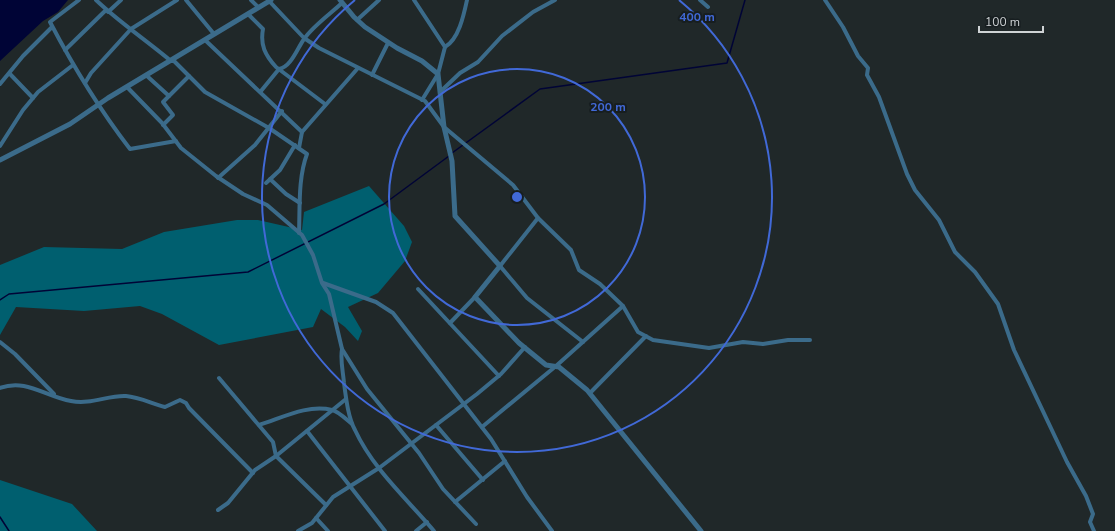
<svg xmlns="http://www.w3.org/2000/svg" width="1115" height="531" font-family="'Nunito Sans',sans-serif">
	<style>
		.forest { fill: #005f6f }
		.water { fill: #000436 }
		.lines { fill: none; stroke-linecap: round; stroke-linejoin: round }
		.stream { stroke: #000436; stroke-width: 1.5 }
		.minor { stroke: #3b6b8a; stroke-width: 4 }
		.tertiary { stroke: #3b6b8a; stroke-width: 5 }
		.ring { fill: none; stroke: #4169d7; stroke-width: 2 }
		.centre { fill: #4169d7; stroke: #171e20; stroke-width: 2 }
		.ring-label { font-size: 12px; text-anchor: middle; font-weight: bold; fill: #4169d7; stroke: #171e20; stroke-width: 4; stroke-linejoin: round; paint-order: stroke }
	</style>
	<rect width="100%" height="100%" fill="#202829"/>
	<!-- forest -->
	<g class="forest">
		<polygon points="369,186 404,226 412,242 405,261 378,293 348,307 362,331 358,341 345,327 321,309 313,327 219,345 162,314 140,306 84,311 16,307 0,335 0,265 44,247 122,249 164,232 237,220 258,220 302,230 304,212"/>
		<polygon points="0,480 72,504 97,531 0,531"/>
	</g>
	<!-- water -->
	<polygon class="water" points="0,0 68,0 58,12 43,21 0,61"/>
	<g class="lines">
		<!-- stream -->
		<g class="stream">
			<polyline points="452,153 540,89 727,63 745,0"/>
			<polyline points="0,300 9,294 248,272 384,204 449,156"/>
			<polyline points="0,517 9,531"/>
		</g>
		<!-- minor -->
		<g class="minor">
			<path d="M 79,0 L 50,22 C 73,66 100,110 130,149 L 176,141"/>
			<path d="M 96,0 C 119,22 146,40 171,61 L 174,61 L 205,92 L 269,128 L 307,154 C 298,178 300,207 299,233"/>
			<polyline points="186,0 214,34"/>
			<polyline points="251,0 258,7"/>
			<polyline points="414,0 445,47 438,74 422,100"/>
			<polyline points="700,0 708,7"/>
			<polyline points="825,0 843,27 858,56 868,68 867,75 879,97 907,174 915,190 939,220 955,252 975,272 998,304 1014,350 1067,462 1086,496 1093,514 1090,522 1094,531"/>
			<polyline points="269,1 304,38 319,48 425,101 444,127 513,185 538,218 571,250 579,270 600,284 623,306 638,332 653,340 709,348 743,342 763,344 788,340 810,340"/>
			<polyline points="108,12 121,0"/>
			<path d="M 248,14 L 263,29 C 260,45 265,55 276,67 L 325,104"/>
			<polyline points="357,20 379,0"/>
			<polyline points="205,40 302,132"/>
			<path d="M 445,47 C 459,39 464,14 467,0"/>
			<polyline points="65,50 106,10"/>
			<polyline points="10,74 33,98"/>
			<polyline points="372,75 388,43"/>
			<polyline points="147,76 169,96 189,76"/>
			<polyline points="85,83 91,73 131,29 177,0"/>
			<polyline points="0,84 23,56 52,27"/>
			<polyline points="127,87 162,123 181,148 216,176 243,194 267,205 302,235 313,255 322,283 329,294 342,349 367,389 419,453 443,489 476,524"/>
			<path d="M 261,91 L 279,69 C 291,67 297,49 304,39 C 313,26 330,14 342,3"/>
			<polyline points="440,92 460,73 478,62 502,36 533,12 555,0"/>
			<polyline points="163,125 173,115 163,102 169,96"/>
			<polyline points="0,146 23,110 38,92 73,65"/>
			<polyline points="299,148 302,132 358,68"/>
			<polyline points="218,178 255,145 282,111"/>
			<polyline points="270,179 286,194 300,203"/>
			<polyline points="266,183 280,170 295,145"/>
			<polyline points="538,218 500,266 527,298 583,342"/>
			<polyline points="323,283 376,302 393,313 491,439 527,497 552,531"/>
			<polyline points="418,289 499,376"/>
			<polyline points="450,323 475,297"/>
			<polyline points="0,342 15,354 54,394"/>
			<path d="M 342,349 C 340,360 343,371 344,383 C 346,398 348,417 355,430 C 373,469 407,499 434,531"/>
			<polyline points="219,378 273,442 276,456 326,505"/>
			<path d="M 0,388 C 26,378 46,397 71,401 C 91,405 108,395 126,396 C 139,397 153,404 165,407 L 180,400 L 186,403 L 189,408 L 253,473"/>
			<polyline points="590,393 646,336"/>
			<path d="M 259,425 C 282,418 307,404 332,410 C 338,411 347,420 352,424"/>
			<polyline points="436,425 483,480"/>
			<polyline points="482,427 556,366 623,306"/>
			<polyline points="307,431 385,531"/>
			<polyline points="455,502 505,461"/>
			<polyline points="218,510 228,503 255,470 276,456 346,399"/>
			<polyline points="316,518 328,531"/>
			<polyline points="298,531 312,523 333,497 379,468 477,394 501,374 525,347"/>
			<polyline points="416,531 427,522"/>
		</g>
		<!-- tertiary -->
		<g class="tertiary">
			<polyline points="340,0 354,17 365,27 397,48 422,61 438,74 444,127 452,161 455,216 500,266 475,297 519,343 546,365 559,367 587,390 701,531"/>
			<polyline points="0,160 70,124 108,98 271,0"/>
		</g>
	</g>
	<!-- distance rings -->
	<g class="ring">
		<circle cx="517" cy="197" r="128"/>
		<path d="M679 0A255 255 0 1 1 355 0"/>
	</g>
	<circle cx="517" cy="197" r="6" class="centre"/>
	<g class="ring-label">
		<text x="697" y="21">400 m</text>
		<text x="608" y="111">200 m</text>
	</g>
	<!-- scale -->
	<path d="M979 26v6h64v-6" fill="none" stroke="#cfd3d5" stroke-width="2"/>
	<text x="985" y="26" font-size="12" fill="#cfd3d5" stroke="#171e20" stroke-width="3" paint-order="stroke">100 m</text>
</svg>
